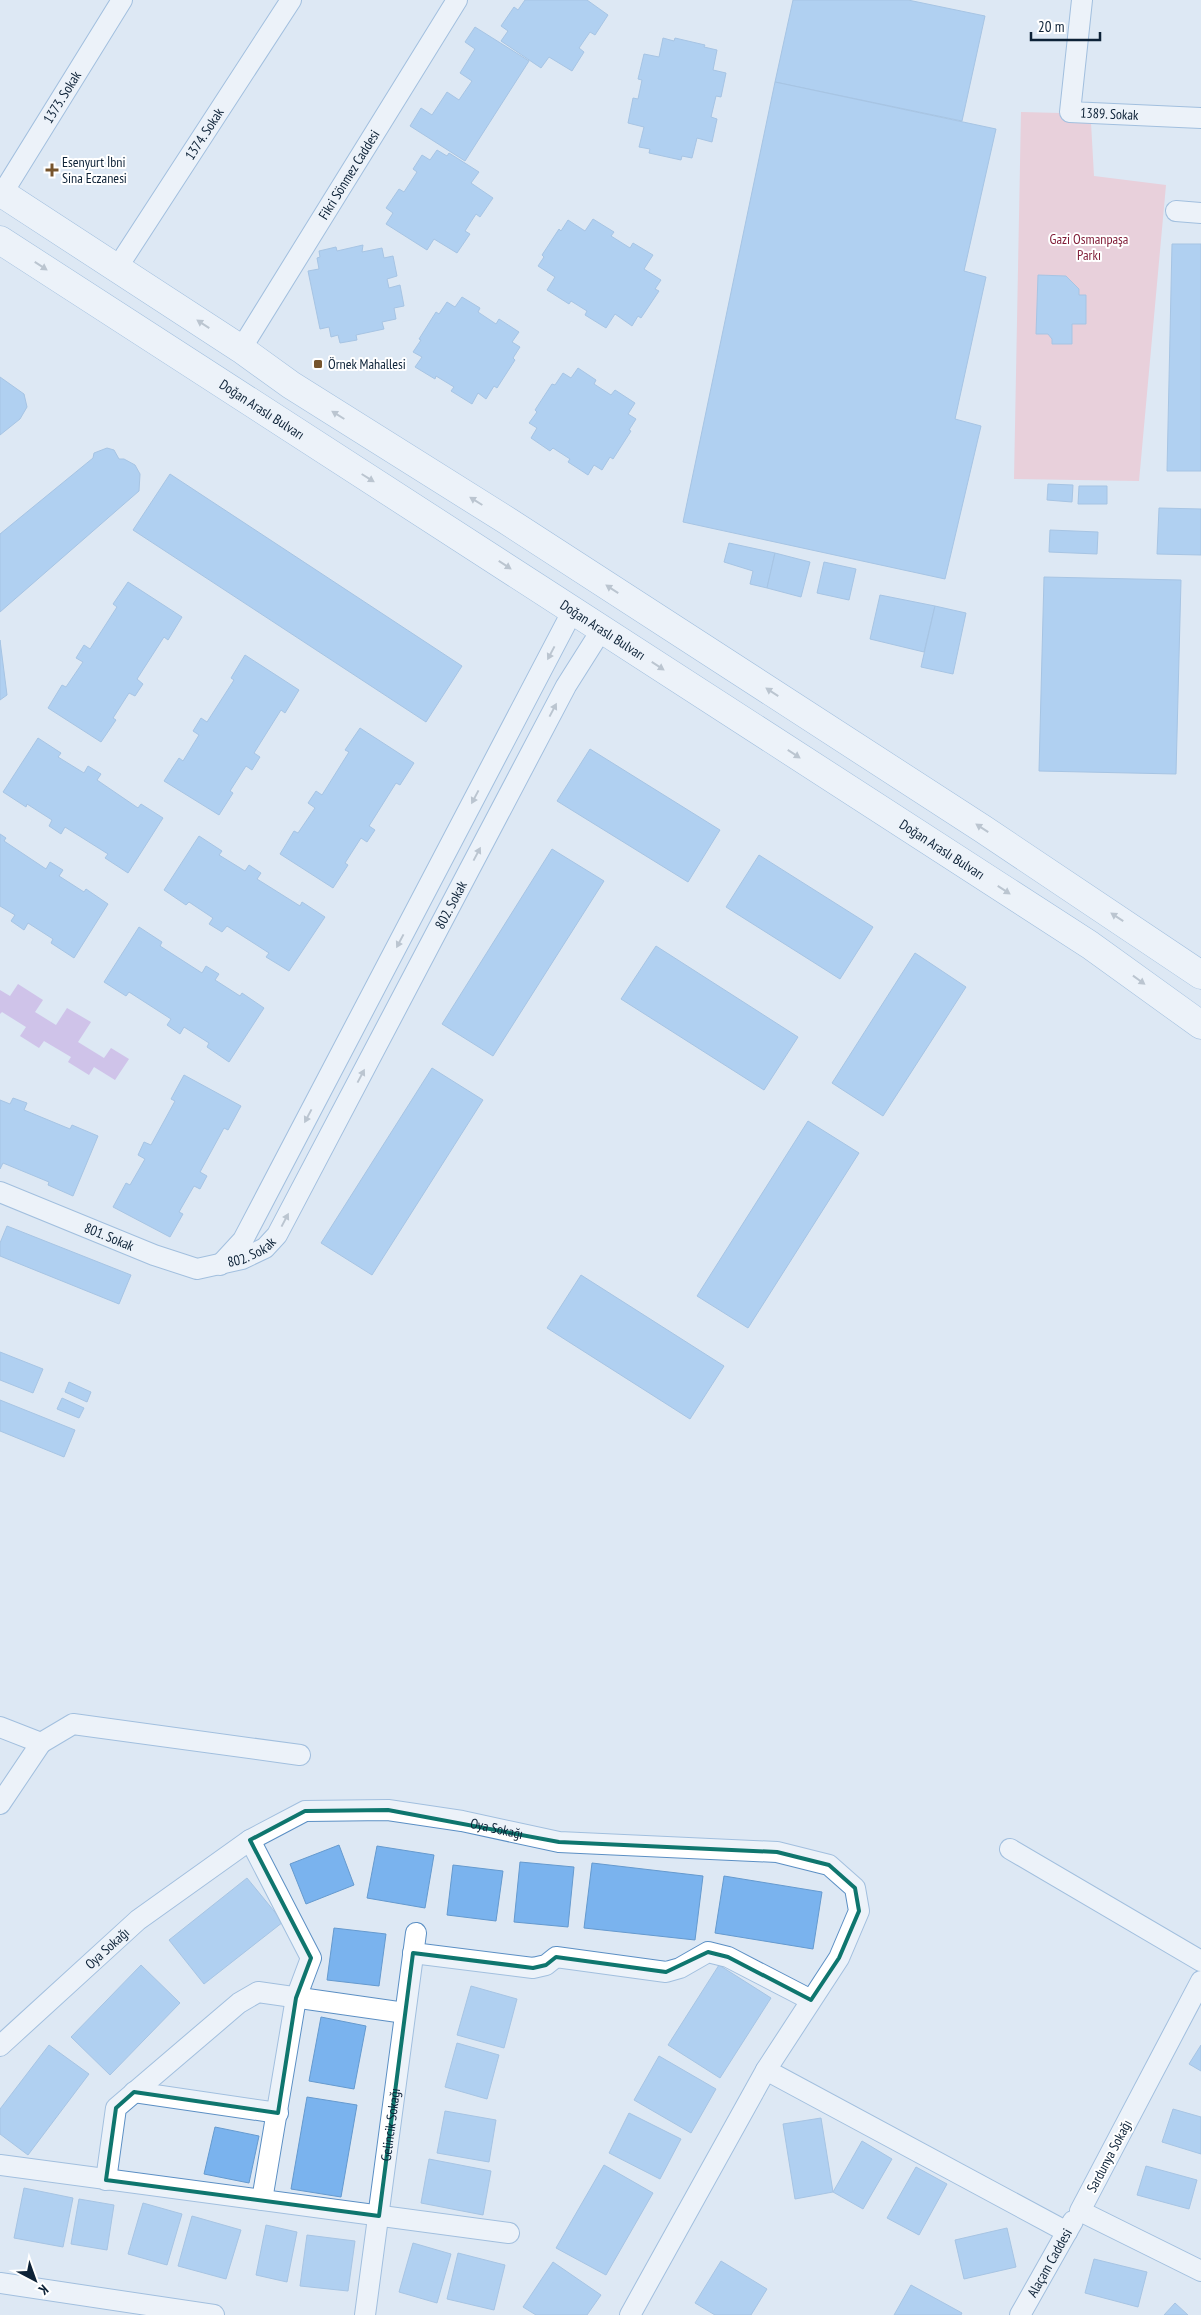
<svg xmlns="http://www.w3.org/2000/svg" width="1201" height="2315" font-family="'PT Sans Narrow',sans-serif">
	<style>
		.green { fill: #f6b3bc }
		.water { fill: #be97db }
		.building { fill: #7ab3ee; stroke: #659acf }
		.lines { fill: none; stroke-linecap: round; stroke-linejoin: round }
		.street-casing { stroke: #5b8fc4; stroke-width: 22 }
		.primary-casing { stroke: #5b8fc4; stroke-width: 29 }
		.street { stroke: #fff; stroke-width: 20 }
		.primary { stroke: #fff; stroke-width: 28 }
		.oneway { fill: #929ca5 }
		.marked { fill: none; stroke: #0f766e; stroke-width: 4; stroke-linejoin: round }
		.poi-dot { fill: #76542c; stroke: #fff; stroke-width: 2 }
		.labels { text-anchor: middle; stroke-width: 4; stroke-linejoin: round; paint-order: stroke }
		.street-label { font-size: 14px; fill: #0d2237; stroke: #fff }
		.poi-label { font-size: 14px; fill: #0d2237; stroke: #fff; text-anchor: start }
		.park-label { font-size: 14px; fill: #7f1b36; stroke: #fff }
	</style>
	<rect width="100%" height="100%" fill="#dde8f4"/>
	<!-- green -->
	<polygon class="green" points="1021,112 1060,113 1091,123 1094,176 1166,185 1139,481 1014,479"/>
	<!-- water -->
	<polygon class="water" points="18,984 43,1000 35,1012 56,1025 67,1008 91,1022 78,1042 104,1058 111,1048 129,1059 115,1080 94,1067 89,1075 68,1062 71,1057 44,1041 39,1048 20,1036 26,1027 2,1012 0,1014 0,990 10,996"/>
	<!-- building -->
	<g class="building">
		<polygon points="525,0 587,0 608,15 595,35 590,32 579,48 584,52 572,71 549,57 541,68 501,41 508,31 501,26 514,7 518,10"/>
		<polygon points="793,0 908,0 985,16 962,121 775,82"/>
		<polygon points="475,27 529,61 465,161 410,126 421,108 432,115 447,92 459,100 472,81 460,73 475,49 465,42"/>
		<polygon points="663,38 674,41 675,38 705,45 704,47 717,50 713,70 726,73 721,97 716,96 711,117 717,119 712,142 697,138 692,158 682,156 681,160 649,153 650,149 639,147 644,127 628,123 633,98 638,99 642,80 638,79 644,54 659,57"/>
		<polygon points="775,82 996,129 964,271 986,277 955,419 981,426 945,579 683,522"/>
		<polygon points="437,150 447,156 449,153 479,172 471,183 493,198 480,217 476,214 465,231 470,234 457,253 434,239 427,250 386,224 393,213 386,208 399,189 404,192 417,172 413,169 422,155 430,160"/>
		<polygon points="593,219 614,232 611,236 630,248 633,243 653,255 644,269 661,280 655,289 659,291 641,318 638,316 632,326 615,314 606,328 585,315 587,311 571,301 569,304 547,290 555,277 538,266 544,257 542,255 559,229 561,231 568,220 585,231"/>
		<polygon points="1172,244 1201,244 1201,471 1167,471"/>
		<polygon points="363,245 362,252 382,248 384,258 393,256 397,276 387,279 389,288 400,285 404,306 394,308 396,319 382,322 384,329 356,335 357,340 340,343 338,335 331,337 329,327 320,329 308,271 319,269 317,258 320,257 319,251 336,247 337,251"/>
		<polygon points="1038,275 1066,276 1079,289 1079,295 1086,295 1086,324 1072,324 1072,344 1052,344 1052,339 1048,334 1036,334"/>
		<polygon points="462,297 480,308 478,312 496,324 499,319 519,332 512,342 520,347 513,358 515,360 497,388 494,386 486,399 478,393 472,404 451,391 454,387 436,376 435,379 415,367 422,357 413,352 421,340 419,339 436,312 439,314 447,302 455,307"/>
		<polygon points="578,368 596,380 594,384 611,395 615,390 635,403 628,414 636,419 629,430 631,431 613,459 610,457 602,470 594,465 588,475 568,462 570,459 553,448 550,451 531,438 537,428 529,423 537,412 535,410 552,384 555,385 563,373 571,378"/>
		<polygon points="0,377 24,394 27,407 20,419 0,435"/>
		<polygon points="107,448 114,450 119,459 124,459 135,465 140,474 139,491 0,612 0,534 93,458 94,453"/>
		<polygon points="170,474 462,666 426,722 133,530"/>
		<polygon points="1048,484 1073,485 1072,502 1047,500"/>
		<polygon points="1079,486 1107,486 1107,504 1078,504"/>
		<polygon points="1159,508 1201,509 1201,555 1157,554"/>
		<polygon points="1050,530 1098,532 1097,554 1049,552"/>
		<polygon points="729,543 775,553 767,588 750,584 753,571 724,562"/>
		<polygon points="775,553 810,562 801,597 767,588"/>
		<polygon points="824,562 856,569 849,600 817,593"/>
		<polygon points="1044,577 1181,580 1176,774 1039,771"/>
		<polygon points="128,582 182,617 168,640 164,637 137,679 143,684 135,696 129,693 113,718 116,720 101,742 48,708 62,685 66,687 83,662 76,658 84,645 90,649 117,607 113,604"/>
		<polygon points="880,595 935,606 924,652 870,639"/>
		<polygon points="935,606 966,613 953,674 921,667"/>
		<polygon points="0,640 7,695 0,700"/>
		<polygon points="245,655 299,690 285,713 281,710 254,753 260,757 252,770 246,766 230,791 233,793 219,815 164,781 179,758 183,761 199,735 193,731 201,718 207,722 234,680 231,678"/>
		<polygon points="360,728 414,763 400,785 396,783 369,826 375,830 367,842 361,838 345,863 348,865 333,888 280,854 294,831 298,833 315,808 308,803 316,791 322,795 349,752 345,750"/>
		<polygon points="38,738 61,753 58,757 84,773 88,766 101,774 97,780 138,808 141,804 163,818 128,873 105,858 108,854 65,827 61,834 49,826 52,820 27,804 26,807 3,792"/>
		<polygon points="590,749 720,830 688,882 557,801"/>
		<polygon points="0,834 6,838 4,841 46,869 50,862 63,870 59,876 84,892 86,889 108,904 74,958 51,943 53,939 28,923 24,930 11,921 15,915 0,906"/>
		<polygon points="199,836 222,851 219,855 245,871 249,865 261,873 257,879 300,906 302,902 325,917 289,971 266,957 269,953 227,926 222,932 209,924 213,918 189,902 186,905 164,890"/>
		<polygon points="552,849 604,881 493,1056 442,1024"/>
		<polygon points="759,855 873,927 840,979 726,907"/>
		<polygon points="139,927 162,942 160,946 202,973 206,966 219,974 215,980 240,996 242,993 264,1008 229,1062 207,1047 209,1043 184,1027 180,1034 167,1025 171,1019 129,992 126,996 104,982"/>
		<polygon points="656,946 798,1037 764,1090 621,999"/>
		<polygon points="915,953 966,987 883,1116 832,1083"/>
		<polygon points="432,1068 483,1100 372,1275 321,1243"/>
		<polygon points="184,1075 241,1106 228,1130 224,1128 200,1172 207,1176 200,1189 194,1186 179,1212 183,1214 170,1237 113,1207 126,1183 130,1185 145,1159 138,1155 144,1142 151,1145 175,1101 171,1099"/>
		<polygon points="13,1098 27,1103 24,1110 70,1129 72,1125 98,1136 73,1196 48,1185 49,1182 3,1163 0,1169 0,1100 10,1104"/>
		<polygon points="808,1121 859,1153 748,1328 697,1296"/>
		<polygon points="7,1226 131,1275 119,1304 0,1256 0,1243"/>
		<polygon points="581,1275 724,1366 690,1419 547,1328"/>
		<polygon points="0,1352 43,1369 33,1393 0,1380"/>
		<polygon points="69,1382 91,1392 87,1402 65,1392"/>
		<polygon points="62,1398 84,1408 79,1418 57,1409"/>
		<polygon points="0,1400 75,1430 64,1457 0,1431"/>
		<polygon points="339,1845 354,1885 306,1904 290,1864"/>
		<polygon points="377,1846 434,1855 425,1908 367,1898"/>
		<polygon points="520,1862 574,1867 568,1927 514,1922"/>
		<polygon points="592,1863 703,1876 695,1940 584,1928"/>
		<polygon points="453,1865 503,1871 496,1921 447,1915"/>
		<polygon points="724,1876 822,1892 813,1949 715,1933"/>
		<polygon points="247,1878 283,1922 204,1984 169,1940"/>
		<polygon points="334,1928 386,1934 379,1986 327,1980"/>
		<polygon points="141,1965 180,2003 110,2075 71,2037"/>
		<polygon points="719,1965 771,1998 720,2078 668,2045"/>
		<polygon points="471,1986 517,1999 504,2048 457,2035"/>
		<polygon points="321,2017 366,2026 354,2089 309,2081"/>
		<polygon points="457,2043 499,2055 487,2099 445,2087"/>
		<polygon points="49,2045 89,2074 28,2155 0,2134 0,2109"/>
		<polygon points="1201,2045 1201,2071 1189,2064"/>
		<polygon points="659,2056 716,2089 691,2133 634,2100"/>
		<polygon points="307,2097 357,2105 341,2197 291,2189"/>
		<polygon points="1173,2109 1201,2117 1201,2154 1162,2142"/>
		<polygon points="445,2111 496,2120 489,2162 437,2153"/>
		<polygon points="629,2113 681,2139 660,2179 609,2153"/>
		<polygon points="821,2118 833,2192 795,2199 783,2124"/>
		<polygon points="215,2127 259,2136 249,2183 204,2174"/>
		<polygon points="862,2141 892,2159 863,2209 833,2192"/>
		<polygon points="429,2159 491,2171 483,2215 421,2203"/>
		<polygon points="604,2165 653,2193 606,2275 556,2248"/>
		<polygon points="1146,2166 1197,2180 1189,2209 1137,2195"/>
		<polygon points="916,2167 947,2184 919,2235 887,2218"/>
		<polygon points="24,2188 73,2198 63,2247 14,2238"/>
		<polygon points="79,2199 114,2205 107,2250 71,2244"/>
		<polygon points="143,2203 182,2214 167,2265 128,2254"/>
		<polygon points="192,2216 241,2230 226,2279 178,2266"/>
		<polygon points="266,2225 297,2232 287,2282 256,2275"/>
		<polygon points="1007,2228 1016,2267 964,2279 955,2240"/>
		<polygon points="307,2235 355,2241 348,2291 300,2286"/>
		<polygon points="413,2243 451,2254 437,2303 399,2292"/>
		<polygon points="458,2253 505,2265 494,2310 447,2299"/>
		<polygon points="1094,2259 1147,2272 1138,2307 1085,2293"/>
		<polygon points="721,2261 767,2289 751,2315 715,2315 695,2303"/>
		<polygon points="553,2262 601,2295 587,2315 536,2315 523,2307"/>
		<polygon points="911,2285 962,2313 961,2315 894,2315"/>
		<polygon points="1175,2303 1188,2315 1164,2315"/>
	</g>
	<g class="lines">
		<defs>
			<g id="street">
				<path id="s1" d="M 1082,0 L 1070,112 L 1201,118"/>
				<path id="s2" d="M 2,194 L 122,0"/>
				<polyline points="1176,211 1201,213"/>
				<path id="s3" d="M 117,268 L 291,0"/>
				<path id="s4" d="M 241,349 L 457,0"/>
				<path id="s5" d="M 0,1192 L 154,1255 L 197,1269 L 242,1259 L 265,1248 L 277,1235 L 566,686 L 602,629"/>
				<polyline points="220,1265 243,1240 573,610"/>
				<polyline points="0,1727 41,1743 73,1724 300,1755"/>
				<polyline points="0,1804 41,1743"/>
				<polyline points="250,1840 311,1958 296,1998 262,2200"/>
				<polyline points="1010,1849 1201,1961"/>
				<polyline points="413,1953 533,1968 546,1965 556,1957 666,1972 680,1968 708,1952 728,1957 811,2000"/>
				<polyline points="1201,1981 1080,2211 1201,2271"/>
				<path id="s6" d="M 0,2046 L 138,1920 L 250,1840 L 305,1811 L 388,1810 L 462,1821 L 559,1842 L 777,1852 L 829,1865 L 855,1888 L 859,1911 L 839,1958 L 766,2070"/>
				<polyline points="134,2092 278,2113"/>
				<polyline points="0,2165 509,2233"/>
				<polyline points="106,2180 116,2108 239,2003 258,1992 405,2013"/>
				<polyline points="0,2283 214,2315"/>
				<path id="s7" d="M 365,2315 L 416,1933"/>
				<polyline points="630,2315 766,2070 1067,2232"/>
				<path id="s8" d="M 1020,2315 L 1073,2221"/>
			</g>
			<g id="primary">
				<polyline points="0,192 241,349 291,385 506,520 983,829 1201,975"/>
				<path id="s9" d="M 0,240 L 1090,945 L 1201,1025"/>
			</g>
		</defs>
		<!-- street casing -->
		<use href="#street" class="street-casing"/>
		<!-- primary casing -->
		<use href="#primary" class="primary-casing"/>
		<!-- street -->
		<use href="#street" class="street"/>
		<!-- primary -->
		<use href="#primary" class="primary"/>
	</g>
	<!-- one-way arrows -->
	<defs><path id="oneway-solid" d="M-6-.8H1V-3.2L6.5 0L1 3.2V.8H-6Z" transform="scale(1.25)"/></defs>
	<g class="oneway">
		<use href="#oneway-solid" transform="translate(41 266) rotate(33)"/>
		<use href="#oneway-solid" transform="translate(203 324) rotate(-147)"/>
		<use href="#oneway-solid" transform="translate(338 415) rotate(-148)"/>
		<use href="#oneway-solid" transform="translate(368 478) rotate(32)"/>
		<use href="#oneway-solid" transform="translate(476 501) rotate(-148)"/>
		<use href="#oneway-solid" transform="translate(505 565) rotate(33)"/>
		<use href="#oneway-solid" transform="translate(612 589) rotate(-147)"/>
		<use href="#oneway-solid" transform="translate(551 653) rotate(118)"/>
		<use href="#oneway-solid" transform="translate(658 666) rotate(33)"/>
		<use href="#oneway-solid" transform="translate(772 692) rotate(-147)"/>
		<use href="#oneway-solid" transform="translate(553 710) rotate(-62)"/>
		<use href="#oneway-solid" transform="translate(794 754) rotate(33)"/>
		<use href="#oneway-solid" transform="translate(475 797) rotate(118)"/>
		<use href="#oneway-solid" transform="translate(982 828) rotate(-147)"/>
		<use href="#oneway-solid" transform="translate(477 854) rotate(-62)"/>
		<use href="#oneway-solid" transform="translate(1004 890) rotate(33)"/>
		<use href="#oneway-solid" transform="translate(1117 917) rotate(-147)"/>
		<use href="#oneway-solid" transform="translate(400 941) rotate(118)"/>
		<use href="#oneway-solid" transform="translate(1139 980) rotate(36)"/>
		<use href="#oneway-solid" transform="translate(361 1076) rotate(-62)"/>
		<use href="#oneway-solid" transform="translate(308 1116) rotate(118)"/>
		<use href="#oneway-solid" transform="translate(285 1220) rotate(-62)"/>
	</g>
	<!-- marked area -->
	<path d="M0 0H1201V2315H0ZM 388,1810 L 559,1842 L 777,1852 L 829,1865 L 855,1888 L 859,1911 L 839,1958 L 811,2000 L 728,1957 L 708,1952 L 666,1972 L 556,1957 L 546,1965 L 533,1968 L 413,1953 L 379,2216 L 106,2180 L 116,2108 L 134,2092 L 278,2113 L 296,1998 L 311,1958 L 250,1840 L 305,1811 Z" fill="#dde8f4" fill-opacity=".55" fill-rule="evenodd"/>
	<path class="marked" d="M 388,1810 L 559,1842 L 777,1852 L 829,1865 L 855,1888 L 859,1911 L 839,1958 L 811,2000 L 728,1957 L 708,1952 L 666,1972 L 556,1957 L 546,1965 L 533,1968 L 413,1953 L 379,2216 L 106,2180 L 116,2108 L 134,2092 L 278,2113 L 296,1998 L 311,1958 L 250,1840 L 305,1811 Z"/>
	<!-- markers -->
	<g class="poi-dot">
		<path d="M49.5 162.5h5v5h5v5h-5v5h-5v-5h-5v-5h5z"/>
		<rect x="313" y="359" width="10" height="10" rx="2.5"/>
	</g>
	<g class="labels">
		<!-- street labels -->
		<g class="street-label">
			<text dy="5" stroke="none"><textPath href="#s2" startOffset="114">1373. Sokak</textPath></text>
			<text dy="5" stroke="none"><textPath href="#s1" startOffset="152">1389. Sokak</textPath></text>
			<text dy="5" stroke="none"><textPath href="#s3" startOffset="160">1374. Sokak</textPath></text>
			<text dy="5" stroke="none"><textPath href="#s4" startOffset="205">Fikri Sönmez Caddesi</textPath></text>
			<text dy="5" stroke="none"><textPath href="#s9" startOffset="312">Doğan Araslı Bulvarı</textPath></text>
			<text dy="5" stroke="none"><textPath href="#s9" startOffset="718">Doğan Araslı Bulvarı</textPath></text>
			<text dy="5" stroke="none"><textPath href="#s9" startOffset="1122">Doğan Araslı Bulvarı</textPath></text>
			<text dy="5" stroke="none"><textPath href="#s5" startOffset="674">802. Sokak</textPath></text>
			<text dy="5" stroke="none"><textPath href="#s5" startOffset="118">801. Sokak</textPath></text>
			<text dy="5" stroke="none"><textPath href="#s5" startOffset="269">802. Sokak</textPath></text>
			<text dy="5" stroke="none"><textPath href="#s6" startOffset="580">Oya Sokağı</textPath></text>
			<text dy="5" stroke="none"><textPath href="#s6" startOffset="145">Oya Sokağı</textPath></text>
			<text dy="5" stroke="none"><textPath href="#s7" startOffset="192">Gelincik Sokağı</textPath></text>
			<text transform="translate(1109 2156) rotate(-62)" y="5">Sardunya Sokağı</text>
			<text dy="5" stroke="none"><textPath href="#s8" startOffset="60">Alaçam Caddesi</textPath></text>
		</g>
		<!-- poi labels -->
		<g class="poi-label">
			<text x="62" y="167">Esenyurt İbni<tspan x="62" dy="16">Sina Eczanesi</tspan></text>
			<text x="328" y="369">Örnek Mahallesi</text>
		</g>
		<!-- park labels -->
		<g class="park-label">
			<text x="1089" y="244">Gazi Osmanpaşa<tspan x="1089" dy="16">Parkı</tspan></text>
		</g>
	</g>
	<!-- north arrow -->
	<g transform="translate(35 2280) rotate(139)" stroke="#ffffff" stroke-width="4" paint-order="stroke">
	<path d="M0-4L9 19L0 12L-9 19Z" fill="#0d2237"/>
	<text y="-8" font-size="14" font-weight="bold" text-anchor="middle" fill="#0d2237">K</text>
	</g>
	<!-- scale -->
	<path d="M1031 32v8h69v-8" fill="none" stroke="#0d2237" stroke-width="2.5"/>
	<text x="1038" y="32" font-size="15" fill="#0d2237" stroke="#ffffff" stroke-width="4" paint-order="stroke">20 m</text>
</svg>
